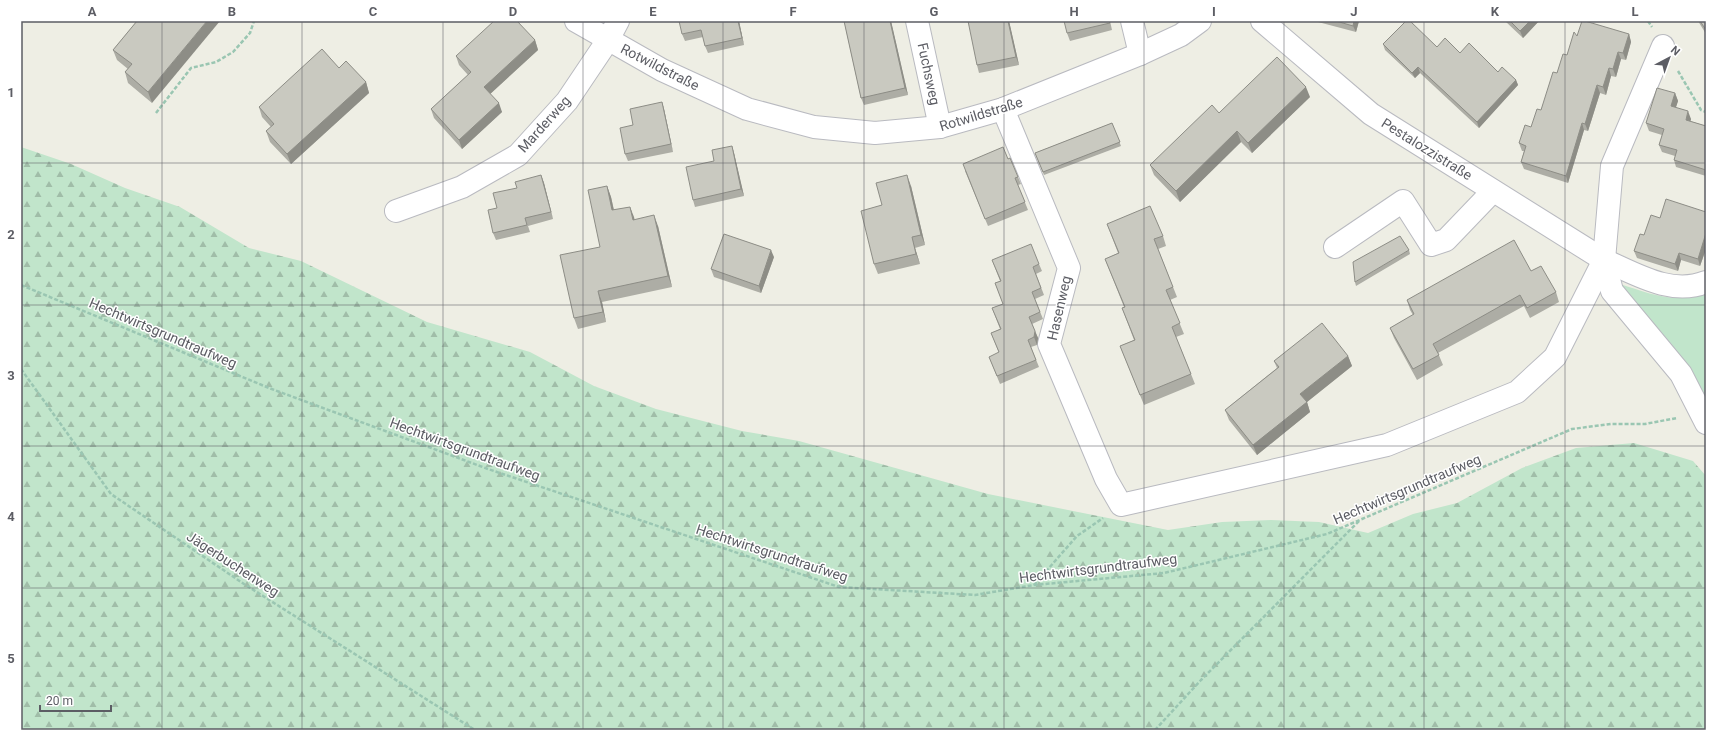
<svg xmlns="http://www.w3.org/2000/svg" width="1727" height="751" font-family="Roboto,sans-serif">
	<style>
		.forest { fill: url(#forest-firs) }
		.green { fill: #c1e5cb }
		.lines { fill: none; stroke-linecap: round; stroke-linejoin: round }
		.minor-casing { stroke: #b9bac0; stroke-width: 24 }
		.path { stroke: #9ac6b2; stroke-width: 2.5; stroke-dasharray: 4 2; stroke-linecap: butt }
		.minor { stroke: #fff; stroke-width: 22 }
		.wall { fill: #adada5 }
		.shaded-wall { fill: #8d8d86 }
		.building { fill: #c9c9c0; stroke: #8d8d86 }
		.grid { fill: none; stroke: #5c5d64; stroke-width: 1; stroke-opacity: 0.55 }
		.labels { text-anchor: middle; stroke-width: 3; stroke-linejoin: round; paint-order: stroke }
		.street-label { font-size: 14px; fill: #5c5d64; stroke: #fff }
		.neatline { fill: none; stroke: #5c5d64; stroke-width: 1.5 }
		.grid-label { font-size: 13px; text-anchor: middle; font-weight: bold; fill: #5c5d64 }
	</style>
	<defs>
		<pattern id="forest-firs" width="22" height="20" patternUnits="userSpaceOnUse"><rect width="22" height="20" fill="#c1e5cb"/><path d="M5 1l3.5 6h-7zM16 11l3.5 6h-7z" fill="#a0bda8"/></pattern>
	</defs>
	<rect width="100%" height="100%" fill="#eeeee4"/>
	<!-- forest -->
	<polygon class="forest" points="21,147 71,164 125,188 180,207 249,248 301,261 427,322 530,352 594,386 656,409 742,431 799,441 988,494 1168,530 1222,522 1271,520 1319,522 1368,533 1413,514 1457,503 1522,468 1576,448 1634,443 1693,461 1706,476 1706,730 21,730"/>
	<!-- green -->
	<path class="green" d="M 1620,284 C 1648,293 1677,305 1706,293 L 1706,405 Z"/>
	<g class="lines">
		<defs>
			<g id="minor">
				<polyline points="576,21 662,70 747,109 814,127 875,133 940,127 1003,109 1140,54 1181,35 1200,21"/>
				<polyline points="917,21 940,127"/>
				<polyline points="1132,21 1140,54"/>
				<polyline points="1262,21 1371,114 1604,260 1612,291 1681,374 1706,423"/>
				<polyline points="1003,109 1069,268 1049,344 1106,479 1121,505 1387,445 1517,392 1555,357 1604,260 1612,166 1663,46"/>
				<polyline points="396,211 462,187 518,155 567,101 608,40 618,21"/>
				<polyline points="1335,247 1403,201 1431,245 1446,240 1493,191"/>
				<path d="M 1604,260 C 1636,274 1671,296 1706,282"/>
			</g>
		</defs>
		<!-- minor casing -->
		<use href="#minor" class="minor-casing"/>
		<!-- path -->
		<g class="path">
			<polyline points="1648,21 1652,27"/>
			<polyline points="1678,71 1701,110 1706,112"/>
			<polyline points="156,113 191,68 216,62 233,52 250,33 254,21"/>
			<polyline points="21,285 269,388 488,469 839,587 975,595 1034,585 1164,573 1327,534 1572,429 1611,424 1645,424 1677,418"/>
			<polyline points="21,369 111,494 244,584 475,730"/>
			<polyline points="1034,585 1077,536 1103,518"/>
			<polyline points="1155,730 1201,680 1359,521"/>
		</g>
		<!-- minor -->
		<use href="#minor" class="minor"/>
	</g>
	<!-- wall -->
	<g class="wall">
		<polygon points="137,21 152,103 128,83 125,72 128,69 117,60 113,50"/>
		<polygon points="739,21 744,45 708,53 705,46 703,37 685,41 682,34"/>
		<polygon points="844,21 891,21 908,95 864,105 861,98"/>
		<polygon points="1009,21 1019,65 979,73 977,65"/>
		<polygon points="1110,21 1112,30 1070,41 1067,33"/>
		<polygon points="1318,21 1359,21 1356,32 1318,22"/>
		<polygon points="1505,21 1539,21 1523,38"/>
		<polygon points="1698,21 1706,21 1706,34"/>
		<polygon points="1629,34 1631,42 1626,60 1621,59 1616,77 1611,76 1606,95 1600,93 1588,131 1584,130 1568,183 1524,169 1521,162 1524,151 1522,151 1519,143 1531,127 1541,110 1557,73 1577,36"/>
		<polygon points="535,40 538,50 490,94 502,112 462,149 434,118 431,109 468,75 459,65 456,56"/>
		<polygon points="1383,44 1437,47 1498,72 1516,80 1518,85 1479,128 1420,73 1415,78 1385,50"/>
		<polygon points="339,68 366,82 369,93 291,164 270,142 266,131 271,127 262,117 259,107"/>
		<polygon points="1675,93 1678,101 1676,107 1691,119 1690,121 1706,126 1706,176 1676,167 1674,160 1675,156 1662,152 1659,145 1662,135 1649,131 1646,123"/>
		<polygon points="1310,97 1252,153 1241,142 1180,202 1154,175 1150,165 1219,113"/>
		<polygon points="662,102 664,109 673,152 628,161 625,154 633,125"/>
		<polygon points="1112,123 1121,146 1044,175 1035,153"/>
		<polygon points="732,146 734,153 744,196 695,207 693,200 714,161"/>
		<polygon points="1008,159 1018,177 1021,184 1018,185 1028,210 988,226 965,171"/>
		<polygon points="541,175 544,183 553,219 528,226 530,232 496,240 493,233 497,208 517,188"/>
		<polygon points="607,186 611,197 614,210 630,207 634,220 658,226 672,287 602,302 606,322 578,329 574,318 600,247"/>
		<polygon points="911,186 925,245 915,248 920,264 878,274 874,264 882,205"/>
		<polygon points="1706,212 1706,249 1700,266 1681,260 1678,271 1637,258 1634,251 1644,235 1660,218"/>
		<polygon points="1107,224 1163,236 1166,246 1158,249 1177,297 1170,300 1184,334 1176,337 1195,384 1144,405 1120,346 1134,340 1122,308 1124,307 1105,259 1118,253"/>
		<polygon points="1409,250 1410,254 1356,286 1355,282"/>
		<polygon points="774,257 761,293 714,277 711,269"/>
		<polygon points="992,260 1039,264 1042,271 1036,274 1044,295 1035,299 1043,319 1032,324 1038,338 1037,345 1031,347 1039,367 1000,384 989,357 999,353 991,333 1000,329 992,308 1003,304 995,283 1000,281"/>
		<polygon points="1531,271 1556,292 1559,302 1530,318 1524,306 1438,353 1443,365 1417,380 1394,338 1390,328 1413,315 1410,310 1407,300"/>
		<polygon points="1348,356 1352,366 1307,402 1310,412 1257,455 1229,420 1225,410 1277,368 1274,361"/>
	</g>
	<!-- shaded-wall -->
	<g class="shaded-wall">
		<polygon points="207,21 220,21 152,103 148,92"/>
		<polygon points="738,21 739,21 744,45 742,38"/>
		<polygon points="890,21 891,21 908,95 905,88"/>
		<polygon points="1008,21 1009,21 1019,65 1016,57"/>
		<polygon points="1354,21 1359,21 1356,32 1353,26"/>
		<polygon points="1530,21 1539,21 1523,38 1520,31"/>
		<polygon points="1629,34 1631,42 1626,60 1623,53"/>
		<polygon points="535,40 538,50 488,96 484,87"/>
		<polygon points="1618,52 1621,59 1616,77 1613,69"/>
		<polygon points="1418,67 1420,73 1415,78 1412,73"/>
		<polygon points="1609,68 1611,76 1606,95 1603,87"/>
		<polygon points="1516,80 1518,85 1479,128 1477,122"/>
		<polygon points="366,82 369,93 291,164 287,154"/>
		<polygon points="1597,85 1600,93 1588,131 1585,124"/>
		<polygon points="1306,87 1310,97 1252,153 1248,143"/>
		<polygon points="1675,93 1678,101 1674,113 1671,106"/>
		<polygon points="662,102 664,109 673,152 671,144"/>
		<polygon points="499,103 502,112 462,149 459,140"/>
		<polygon points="1688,111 1691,119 1689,127 1686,120"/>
		<polygon points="1582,123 1584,130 1568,183 1566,176"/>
		<polygon points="1237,131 1241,142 1180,202 1176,191"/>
		<polygon points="732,146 734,153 744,196 741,189"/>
		<polygon points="541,175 544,183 553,219 551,212"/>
		<polygon points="907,175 911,186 925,245 921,235"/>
		<polygon points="607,186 611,197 616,221 612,210"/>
		<polygon points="630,207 634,217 637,230 633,220"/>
		<polygon points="654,215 658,226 672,287 668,276"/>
		<polygon points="1706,233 1706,249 1700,266 1698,259"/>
		<polygon points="912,237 915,248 920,264 916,254"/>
		<polygon points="771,250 774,257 761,293 759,286"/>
		<polygon points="1679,253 1681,260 1678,271 1675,264"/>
		<polygon points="598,291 602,302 606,322 603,312"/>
		<polygon points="1035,331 1038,338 1037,345 1034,337"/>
		<polygon points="1348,356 1352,366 1307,402 1310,412 1257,455 1253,445 1300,394"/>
	</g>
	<!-- building -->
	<g class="building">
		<polygon points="137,21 207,21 148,92 125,72 132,64 113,50"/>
		<polygon points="494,21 517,21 535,40 484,87 499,103 459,140 431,109 471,72 456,56"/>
		<polygon points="679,21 738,21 742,38 705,46 701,30 682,34"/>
		<polygon points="844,21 890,21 905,88 861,98"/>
		<polygon points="968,21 1008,21 1016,57 977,65"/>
		<polygon points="1064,21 1109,21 1110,23 1067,33"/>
		<polygon points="1336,21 1354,21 1353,26"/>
		<polygon points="1406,21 1410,21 1437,47 1445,38 1460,53 1469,43 1498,72 1502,67 1516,80 1477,122 1418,67 1412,73 1383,44"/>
		<polygon points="1510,21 1530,21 1520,31"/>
		<polygon points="1582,21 1585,21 1629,34 1623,53 1618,52 1613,69 1609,68 1603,87 1597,85 1585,124 1582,123 1566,176 1521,162 1526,146 1519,143 1525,125 1531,127 1537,109 1541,110 1553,72 1557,73 1563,54 1567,55 1574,32 1577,36"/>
		<polygon points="1700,21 1706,21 1706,30"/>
		<polygon points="322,49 339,68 346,61 366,82 287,154 266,131 274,124 259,107"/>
		<polygon points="1277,57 1306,87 1248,143 1237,131 1176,191 1150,165 1212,105 1219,113"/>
		<polygon points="1657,88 1675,93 1671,106 1688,111 1686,120 1706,126 1706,170 1674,160 1677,150 1659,145 1664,129 1646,123"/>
		<polygon points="662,102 671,144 625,154 620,128 633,125 630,109"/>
		<polygon points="1112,123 1120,142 1043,172 1035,153"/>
		<polygon points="732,146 741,189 693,200 686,167 714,161 712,150"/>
		<polygon points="1003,147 1008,159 1010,158 1018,177 1015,178 1025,202 985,219 963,164"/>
		<polygon points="541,175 551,212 525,218 527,225 493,233 488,210 497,208 493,193 517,188 515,182"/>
		<polygon points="907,175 921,235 912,237 916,254 874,264 861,211 882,205 876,183"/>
		<polygon points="607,186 612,210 630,207 633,220 654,215 668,276 598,291 603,312 574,318 560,255 600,247 588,190"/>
		<polygon points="1666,199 1706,212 1706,233 1698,259 1679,253 1675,264 1634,251 1640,234 1644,235 1651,215 1660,218"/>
		<polygon points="1150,206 1163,236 1154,239 1173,287 1166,290 1180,323 1172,327 1191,374 1140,395 1120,346 1135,340 1122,308 1125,307 1105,259 1119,253 1107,224"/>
		<polygon points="724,234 771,250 759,286 711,269"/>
		<polygon points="1400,236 1409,250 1355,282 1353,262"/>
		<polygon points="1514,240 1531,271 1541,266 1556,292 1527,308 1520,295 1433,344 1439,355 1413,369 1390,328 1414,314 1407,300"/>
		<polygon points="1031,244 1039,264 1033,267 1041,288 1032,292 1040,312 1029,317 1035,331 1034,337 1028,340 1036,360 997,376 989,357 999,352 991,333 1001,329 992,308 1003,304 995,283 1001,281 992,260"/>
		<polygon points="1322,323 1348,356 1300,394 1307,402 1253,445 1225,410 1279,367 1274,361"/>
	</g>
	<!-- grid -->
	<path class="grid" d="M 162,21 L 162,730M 302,21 L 302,730M 443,21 L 443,730M 583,21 L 583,730M 723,21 L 723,730M 864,21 L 864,730M 1004,21 L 1004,730M 1144,21 L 1144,730M 1284,21 L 1284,730M 1424,21 L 1424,730M 1565,21 L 1565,730M 21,163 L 1706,163M 21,305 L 1706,305M 21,446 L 1706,446M 21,588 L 1706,588"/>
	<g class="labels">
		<!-- street labels -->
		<g class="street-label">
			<text transform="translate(660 67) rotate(27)" y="5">Rotwildstraße</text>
			<text transform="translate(929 74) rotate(78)" y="5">Fuchsweg</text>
			<text transform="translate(981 114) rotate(-17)" y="5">Rotwildstraße</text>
			<text transform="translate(544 124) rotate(-48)" y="5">Marderweg</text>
			<text transform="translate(1427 149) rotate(32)" y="5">Pestalozzistraße</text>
			<text transform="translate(1059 308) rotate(-77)" y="5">Hasenweg</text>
			<text transform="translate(163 333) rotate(23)" y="5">Hechtwirtsgrundtraufweg</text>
			<text transform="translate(465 449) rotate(20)" y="5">Hechtwirtsgrundtraufweg</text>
			<text transform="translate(1407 489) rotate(-23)" y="5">Hechtwirtsgrundtraufweg</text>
			<text transform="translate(772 553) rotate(18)" y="5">Hechtwirtsgrundtraufweg</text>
			<text transform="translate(233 564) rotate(33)" y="5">Jägerbuchenweg</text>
			<text transform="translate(1098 568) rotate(-7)" y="5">Hechtwirtsgrundtraufweg</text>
		</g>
	</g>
	<!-- border -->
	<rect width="1727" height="751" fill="none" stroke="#ffffff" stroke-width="44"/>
	<!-- north arrow -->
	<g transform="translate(1669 58) rotate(41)" stroke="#ffffff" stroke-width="3" paint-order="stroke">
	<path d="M0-3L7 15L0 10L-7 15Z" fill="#5c5d64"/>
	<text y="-6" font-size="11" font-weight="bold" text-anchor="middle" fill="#5c5d64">N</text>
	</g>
	<!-- scale -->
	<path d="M40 705v6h71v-6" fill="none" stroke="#5c5d64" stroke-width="2"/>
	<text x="46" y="705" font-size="12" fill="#5c5d64" stroke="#ffffff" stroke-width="3" paint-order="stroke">20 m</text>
	<rect x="22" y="22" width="1683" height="707" class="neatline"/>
	<g class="grid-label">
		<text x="92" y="16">A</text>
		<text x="232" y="16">B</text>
		<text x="373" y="16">C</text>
		<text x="513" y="16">D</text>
		<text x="653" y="16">E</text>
		<text x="793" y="16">F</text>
		<text x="934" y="16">G</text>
		<text x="1074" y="16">H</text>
		<text x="1214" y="16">I</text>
		<text x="1354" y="16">J</text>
		<text x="1495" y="16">K</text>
		<text x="1635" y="16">L</text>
		<text x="11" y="97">1</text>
		<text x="11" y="239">2</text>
		<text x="11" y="380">3</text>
		<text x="11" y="521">4</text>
		<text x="11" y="663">5</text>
	</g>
</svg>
